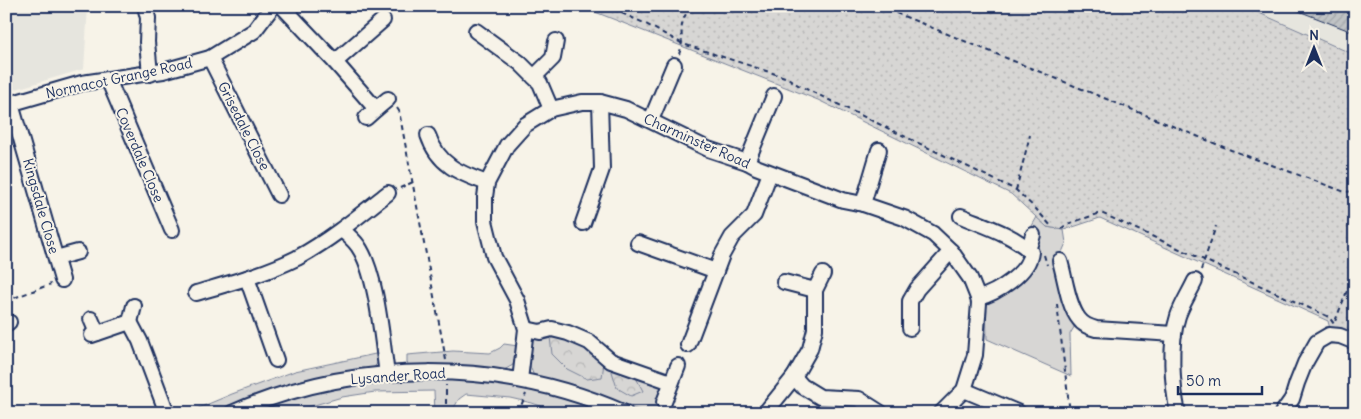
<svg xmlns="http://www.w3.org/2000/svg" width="1361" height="419" font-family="Delius,sans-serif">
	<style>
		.built { fill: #e6e5de }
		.grass { fill: #d7d6d4; stroke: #798299 }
		.forest { fill: url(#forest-crowns); stroke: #798299 }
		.park { fill: url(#park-dots); stroke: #798299 }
		.building { fill: url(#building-hatch); stroke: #1b2f5e }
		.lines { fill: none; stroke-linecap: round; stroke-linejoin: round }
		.minor-casing { stroke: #1b2f5e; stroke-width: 18 }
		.path { stroke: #1b2f5e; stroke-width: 2; stroke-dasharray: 5 4; stroke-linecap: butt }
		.minor { stroke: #f7f3e8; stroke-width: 14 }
		.labels { text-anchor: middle; stroke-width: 4; stroke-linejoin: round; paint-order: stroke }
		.street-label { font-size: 14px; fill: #1b2f5e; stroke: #f7f3e8 }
	</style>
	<defs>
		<pattern id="forest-crowns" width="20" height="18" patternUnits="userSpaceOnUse" patternTransform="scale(1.25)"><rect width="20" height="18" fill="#d7d6d4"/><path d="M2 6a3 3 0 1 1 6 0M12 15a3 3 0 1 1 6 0" fill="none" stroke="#b8b8b8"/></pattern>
		<pattern id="park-dots" width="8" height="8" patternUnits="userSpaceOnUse" patternTransform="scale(1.25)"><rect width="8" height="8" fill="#d7d6d4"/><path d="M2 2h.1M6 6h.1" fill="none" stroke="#b8b8b8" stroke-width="1.8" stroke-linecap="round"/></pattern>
		<pattern id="building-hatch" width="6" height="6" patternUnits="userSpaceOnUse" patternTransform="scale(1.25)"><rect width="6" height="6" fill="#c0c3c5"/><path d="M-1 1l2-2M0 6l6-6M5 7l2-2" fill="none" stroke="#a4a8ac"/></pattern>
	</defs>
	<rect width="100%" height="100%" fill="#f7f3e8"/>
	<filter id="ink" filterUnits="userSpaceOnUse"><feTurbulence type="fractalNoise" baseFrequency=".02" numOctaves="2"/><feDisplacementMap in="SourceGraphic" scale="10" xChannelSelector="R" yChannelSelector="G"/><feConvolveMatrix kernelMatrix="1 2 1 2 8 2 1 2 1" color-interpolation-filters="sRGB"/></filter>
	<g filter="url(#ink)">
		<!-- built -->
		<g class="built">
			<polygon points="6,6 88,6 84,69 6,92"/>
			<polygon points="1243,6 1355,6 1355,55 1328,44"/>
		</g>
		<!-- grass -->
		<g class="grass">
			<polygon points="1037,217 1047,227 1064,230 1066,243 1060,257 1079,319 1070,334 1071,376 987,339 986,302 1037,253 1039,237 1028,233"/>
			<path d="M 536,337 L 560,337 L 583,344 L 660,386 C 666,403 670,405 686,413 L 647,413 L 594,394 L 534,376 L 528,362 L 531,341 Z"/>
			<polygon points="504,344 518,346 513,365 504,370 478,368 407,366 407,355 453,351 490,353 500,348"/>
			<polygon points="380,353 378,362 373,369 340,373 298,382 212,413 187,413 232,394 295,371"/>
			<path d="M 424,378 C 438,378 453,377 467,379 C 515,383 562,395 607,413 L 561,413 L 532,403 L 510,398 L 466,394 L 459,399 L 451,413 L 435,413 L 434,391 L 375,392 L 342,397 L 287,413 L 255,413 C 262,406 273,403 283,400 C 328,385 376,381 424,378 Z"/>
		</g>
		<!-- forest -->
		<g class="forest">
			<polygon points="550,337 583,344 604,363 602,377 587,379 567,369 552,354"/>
			<polygon points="610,365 633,372 643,391 631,396 617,388"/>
		</g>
		<!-- park -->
		<polygon class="park" points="580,6 1243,6 1355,55 1355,342 1330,329 1328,321 1100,218 1064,230 1047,227 1011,194 818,100"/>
		<!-- building -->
		<polygon class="building" points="1286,6 1355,6 1355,33"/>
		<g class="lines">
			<defs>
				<g id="minor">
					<polyline points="145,6 148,18 147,42 150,74"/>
					<polyline points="282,6 335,62 376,109 388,99"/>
					<polyline points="476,31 520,63 540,83 551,109"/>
					<polyline points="210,58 279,195"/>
					<polyline points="335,62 383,20"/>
					<polyline points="534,77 553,58 556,41"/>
					<polyline points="108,79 172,230"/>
					<polyline points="11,104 62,280"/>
					<polyline points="6,105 82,83 163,71 210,58 254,31 273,6"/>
					<polyline points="366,118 376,109"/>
					<polyline points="651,120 674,65"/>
					<path d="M 428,135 C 438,165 459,173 487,183"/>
					<polyline points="747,162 774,96"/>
					<polyline points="863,204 879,150"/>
					<path d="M 961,216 C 985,226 1012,234 1031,252 C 1029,273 997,293 978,298"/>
					<polyline points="583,223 602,169 600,102"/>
					<path d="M 342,230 C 348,235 354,240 358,246 C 377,273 382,341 387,374"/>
					<polyline points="638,243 716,271"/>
					<polyline points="1028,250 1033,235"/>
					<polyline points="56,258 78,252"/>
					<path d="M 1060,261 C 1065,277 1068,306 1079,319 C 1083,325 1089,327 1096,329 L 1174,334"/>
					<polyline points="823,274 815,290 815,329 810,349 794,377 802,386 820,397 859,399 881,413"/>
					<polyline points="247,278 276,360"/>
					<polyline points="784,282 815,290"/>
					<path d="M 196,293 C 230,283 265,274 297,258 C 330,240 359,216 388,193"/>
					<polyline points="91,319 97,333"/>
					<polyline points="130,322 134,306"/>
					<polyline points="6,324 9,322"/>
					<polyline points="910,328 910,301 917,289 951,251"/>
					<polyline points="526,329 540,332 552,329 568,333 589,342 611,361 671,382"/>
					<polyline points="92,335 130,322 140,341 167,413"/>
					<polyline points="688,345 722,255 732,237 754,215 770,173"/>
					<polyline points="520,380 526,329 517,300 494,257 485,221 485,197 487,183 507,145 525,125 551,109 582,102 600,102 626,109 708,149 747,162 756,167 843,200 863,204 904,218 933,234 951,251 970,278 978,298 979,303 975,355 964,390 941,413"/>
					<polyline points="964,390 1019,413"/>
					<polyline points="664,402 678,366"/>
					<path d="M 232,413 C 354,359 502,358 625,413"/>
					<polyline points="765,413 794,377"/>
					<path d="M 1178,413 C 1172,385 1169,343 1178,316 C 1182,304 1190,292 1195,281"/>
					<polyline points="1282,413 1292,399 1297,383 1305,363 1317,342 1329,335 1340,336 1355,342"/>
				</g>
			</defs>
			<!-- minor casing -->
			<use href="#minor" class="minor-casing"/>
			<!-- path -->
			<g class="path">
				<polyline points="605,6 644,23 683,44 788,78 798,85 1016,190 1036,209 1052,227"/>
				<polyline points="879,6 1231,150 1345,192 1355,191"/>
				<path d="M 679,54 C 685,40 679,33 683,21 C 684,16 688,11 691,6"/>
				<polyline points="397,108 399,111 446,360"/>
				<polyline points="400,188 413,182"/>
				<polyline points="1016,190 1030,135"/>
				<polyline points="1061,229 1067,224 1101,213 1329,317 1334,324 1349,286"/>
				<polyline points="1044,255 1047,265"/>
				<polyline points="1201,270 1216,226"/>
				<polyline points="6,301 51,284"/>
				<polyline points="1057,304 1070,413"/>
				<polyline points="446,413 446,385"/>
				<polyline points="518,413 526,394"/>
			</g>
			<!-- minor -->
			<use href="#minor" class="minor"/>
		</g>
	</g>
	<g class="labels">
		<!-- street labels -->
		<g class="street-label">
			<text transform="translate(119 78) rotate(-12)" y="5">Normacot Grange Road</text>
			<text transform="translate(244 126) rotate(63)" y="5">Grisedale Close</text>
			<text transform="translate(697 141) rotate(24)" y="5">Charminster Road</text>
			<text transform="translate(140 155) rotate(67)" y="5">Coverdale Close</text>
			<text transform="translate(41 206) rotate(74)" y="5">Kingsdale Close</text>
			<text transform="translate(398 376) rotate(-4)" y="5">Lysander Road</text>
		</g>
	</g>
	<!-- margin -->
	<rect width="1361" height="419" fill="none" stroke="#f7f3e8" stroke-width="25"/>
	<rect x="12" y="12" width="1336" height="394" fill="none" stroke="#1b2f5e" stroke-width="2" filter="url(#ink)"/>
	<!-- north arrow -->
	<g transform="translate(1314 48)" stroke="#f7f3e8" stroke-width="4" paint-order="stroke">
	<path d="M0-4L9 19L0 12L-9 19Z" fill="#1b2f5e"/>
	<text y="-8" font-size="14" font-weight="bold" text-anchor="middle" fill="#1b2f5e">N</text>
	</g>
	<!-- scale -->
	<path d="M1178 386v8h84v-8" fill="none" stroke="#1b2f5e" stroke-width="2.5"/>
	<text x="1186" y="386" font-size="15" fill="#1b2f5e" stroke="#f7f3e8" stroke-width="4" paint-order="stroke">50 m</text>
</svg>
